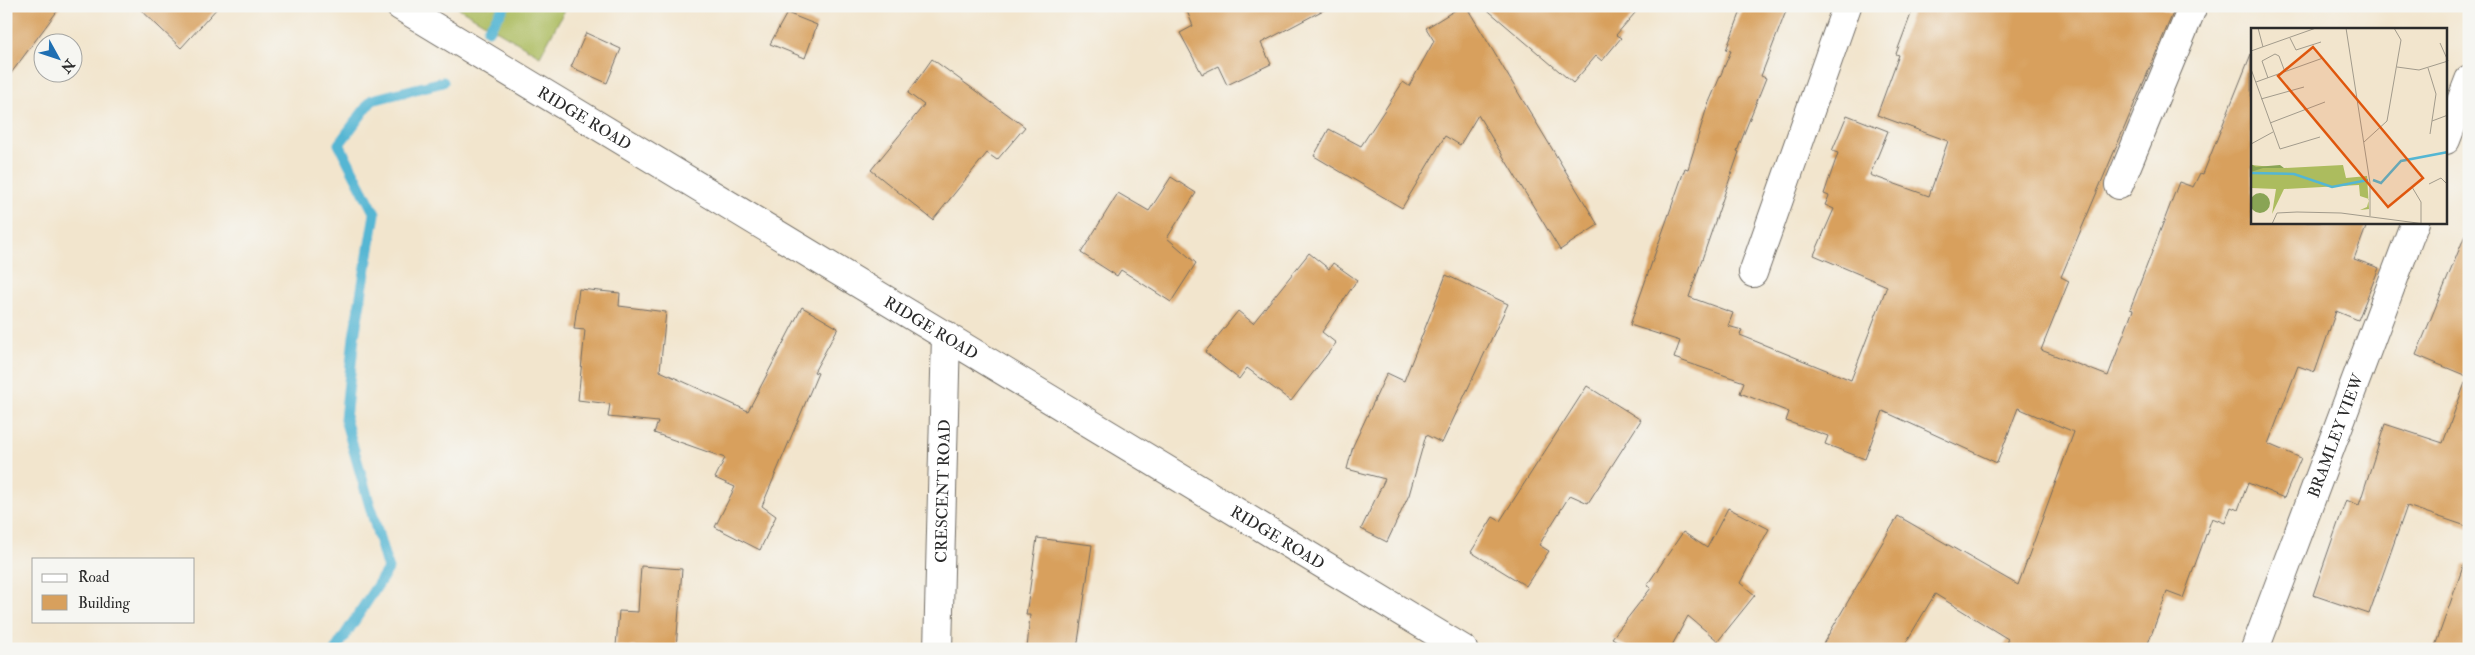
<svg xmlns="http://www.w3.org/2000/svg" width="2475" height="655" font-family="'IM FELL Double Pica',serif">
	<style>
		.green { fill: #acbc5e; stroke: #6c7444 }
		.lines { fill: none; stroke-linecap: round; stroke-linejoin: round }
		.stream { stroke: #54b6d3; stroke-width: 11 }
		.building { fill: #d8a05d }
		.street-casing { stroke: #716c64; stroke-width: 30 }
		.street { stroke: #fff; stroke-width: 28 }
		.labels { text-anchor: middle; stroke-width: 4; stroke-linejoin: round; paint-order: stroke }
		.street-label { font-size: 16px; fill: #2b2b2b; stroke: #f6f6f2 }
		.inset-river { fill: none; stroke: #54b6d3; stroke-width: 2.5 }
		.inset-road { fill: none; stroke: #a29b8c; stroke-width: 1 }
		.view { fill: #df570e; fill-opacity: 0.15; stroke: #df570e; stroke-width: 2.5 }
		.inset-edge { fill: none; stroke: #2b2b2b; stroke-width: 2.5 }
	</style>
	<rect width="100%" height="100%" fill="#f6f6f2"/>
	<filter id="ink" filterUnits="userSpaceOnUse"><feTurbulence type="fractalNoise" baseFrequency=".02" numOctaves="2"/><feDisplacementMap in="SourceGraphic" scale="10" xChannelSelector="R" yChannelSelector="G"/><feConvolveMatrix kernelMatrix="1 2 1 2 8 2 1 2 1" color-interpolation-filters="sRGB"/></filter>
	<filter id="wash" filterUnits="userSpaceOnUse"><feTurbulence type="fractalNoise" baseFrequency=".0096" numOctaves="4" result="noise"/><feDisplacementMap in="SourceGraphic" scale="20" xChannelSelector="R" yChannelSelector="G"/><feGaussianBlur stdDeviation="1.12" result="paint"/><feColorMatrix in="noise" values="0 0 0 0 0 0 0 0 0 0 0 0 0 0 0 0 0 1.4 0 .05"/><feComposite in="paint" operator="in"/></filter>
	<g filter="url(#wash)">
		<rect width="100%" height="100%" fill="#f2e5cd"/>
		<!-- green -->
		<polygon class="green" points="455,6 567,6 540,56"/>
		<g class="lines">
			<!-- stream -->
			<g class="stream">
				<polyline points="488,30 505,6"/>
				<polyline points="336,649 388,569 345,419 354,337 375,214 339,144 372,100 443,82"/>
			</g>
		</g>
		<g id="blocks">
			<!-- building -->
			<g class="building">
				<polygon points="6,6 61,6 6,80"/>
				<polygon points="137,6 219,6 181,48"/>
				<polygon points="1185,6 1331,6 1261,43 1271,64 1227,85 1218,66 1202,74 1180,33 1193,26"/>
				<polygon points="1462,6 1466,6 1598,225 1560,250 1478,115 1460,145 1445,136 1402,208 1314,156 1329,129 1361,146 1403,82 1409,86 1434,41 1426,28"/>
				<polygon points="1483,6 1641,6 1616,35 1621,38 1602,61 1596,56 1573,83"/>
				<polygon points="1743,6 1788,6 1761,76 1766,78 1737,151 1739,152 1689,297 1733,313 1728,326 1742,330 1740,335 1851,380 1887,286 1814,255 1834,209 1825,205 1829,196 1824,194 1838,153 1832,151 1847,115 1888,131 1870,175 1929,196 1948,141 1877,115 1899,55 1896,54 1914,6 2158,6 2173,13 2061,277 2069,281 2041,350 2108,376 2133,310 2130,309 2179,182 2193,187 2200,173 2203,174 2251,54 2252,222 2368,222 2354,259 2379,268 2358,320 2336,311 2315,372 2298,366 2268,444 2301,458 2284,498 2248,483 2238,510 2231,507 2225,523 2212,518 2183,598 2167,592 2146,649 2002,649 2008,639 1935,594 1902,649 1820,649 1898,516 2018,585 2074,432 2018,408 1997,463 1883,411 1865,459 1825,444 1828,436 1786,421 1789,412 1740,393 1744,382 1674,358 1680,341 1630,325 1685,168 1688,169 1707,107 1731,51 1726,50"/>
				<polygon points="787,13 817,25 805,58 770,44"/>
				<polygon points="586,33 621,49 607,83 571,67"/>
				<polygon points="932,59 1025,127 997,160 987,153 933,220 871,170 924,105 908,93"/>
				<polygon points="1171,177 1196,193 1167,238 1196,263 1171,302 1121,270 1117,276 1081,253 1118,193 1149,211"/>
				<polygon points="2468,228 2469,228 2469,377 2416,355"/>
				<polygon points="1309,253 1329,269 1333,263 1357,280 1322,332 1336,343 1291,401 1247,368 1239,379 1205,352 1238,311 1253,323"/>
				<polygon points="1446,275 1508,304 1442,443 1426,435 1409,495 1387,542 1361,529 1385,479 1347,469 1353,446 1387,373 1404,381"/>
				<polygon points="579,289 620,293 619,306 666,312 660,371 748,411 802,307 838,328 814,372 818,373 762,506 776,516 760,550 715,527 735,487 715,478 725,458 654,433 658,422 608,417 610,404 578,400 585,330 574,329"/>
				<polygon points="2465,383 2469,383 2469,527 2407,506 2369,614 2313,595 2346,500 2359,505 2385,424 2443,443"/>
				<polygon points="1587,386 1641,420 1588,503 1570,495 1539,545 1549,551 1526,586 1471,552 1493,517 1500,521"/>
				<polygon points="1728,508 1769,529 1740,583 1755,595 1718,641 1688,616 1670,649 1630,649 1612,638 1651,588 1647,585 1683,532 1707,548"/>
				<polygon points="1037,538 1092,545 1077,649 1027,649 1030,615 1026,615"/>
				<polygon points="2464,564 2469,564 2469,649 2434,649"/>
				<polygon points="641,566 682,569 676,649 616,646 619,611 638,612"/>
			</g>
		</g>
	</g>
	<g filter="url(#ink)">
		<use href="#blocks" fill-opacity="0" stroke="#716c64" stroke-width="1"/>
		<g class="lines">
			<defs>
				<g id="street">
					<path id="s1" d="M 400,6 L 1463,649"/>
					<polyline points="2446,140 2469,80"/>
					<polyline points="2119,185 2193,6"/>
					<polyline points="1753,273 1847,6"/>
					<path id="s2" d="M 938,649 L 946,335"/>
					<path id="s3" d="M 2255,649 L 2415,222"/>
				</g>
			</defs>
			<!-- street casing -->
			<use href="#street" class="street-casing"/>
			<!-- street -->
			<use href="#street" class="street"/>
		</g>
	</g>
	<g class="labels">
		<!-- street labels -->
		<g class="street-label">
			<text dy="6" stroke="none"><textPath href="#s1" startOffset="216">RIDGE ROAD</textPath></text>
			<text dy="6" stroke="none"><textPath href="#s1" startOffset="621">RIDGE ROAD</textPath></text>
			<text dy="6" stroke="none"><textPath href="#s3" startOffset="228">BRAMLEY VIEW</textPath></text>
			<text dy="6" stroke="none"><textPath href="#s2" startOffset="158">CRESCENT ROAD</textPath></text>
			<text dy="6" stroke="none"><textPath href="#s1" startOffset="1026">RIDGE ROAD</textPath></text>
		</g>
	</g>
	<!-- overview -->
	<g transform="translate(2251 28)">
		<rect width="196" height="196" fill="#f2e5cd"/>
		<path d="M 0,137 L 33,140 L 92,137 L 95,150 L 116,148 L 118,181 L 109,182 L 116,179 L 118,171 L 109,168 L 108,157 L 33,161 L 21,186 L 25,161 L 0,160 Z" fill="#acbc5e"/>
		<path d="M 0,136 L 5,139 L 29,137 L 33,140 L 12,140 L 0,144 ZM-1 175a10 10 0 1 1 20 0a10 10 0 1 1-20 0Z" fill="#89a455"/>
		<path class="inset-river" d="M 0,145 L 43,146 L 81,159 L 117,152M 122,152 L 130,155 L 150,133 L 197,124"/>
		<path class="inset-road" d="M 7,0 L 12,19M 95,0 L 119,155 L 119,188M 39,10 L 45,22 L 70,14M 189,15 L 197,33M 0,23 L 65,0M 146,39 L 168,42 L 197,33M 177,40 L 185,66 L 179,106M 0,41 L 29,121 L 69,109M 17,50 L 11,33 L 24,26 L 28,28 L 34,44M 5,54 L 72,30M 10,71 L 53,59M 181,93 L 197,87M 19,95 L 74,74M 113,114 L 136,93 L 150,12 L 143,0M 0,116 L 22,104M 178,156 L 190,150 L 197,157M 161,159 L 170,174 L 170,195M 21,196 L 26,185 L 46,184 L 90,185 L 174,196"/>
		<path class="view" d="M 62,19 L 172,150 L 137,179 L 27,48 Z"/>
		<rect width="196" height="196" class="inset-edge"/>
	</g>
	<!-- margin -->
	<rect width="2475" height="655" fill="none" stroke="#f6f6f2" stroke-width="25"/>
	<!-- legend -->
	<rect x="32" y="558" width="162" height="65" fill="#f6f6f2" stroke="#a5a5a2"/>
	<rect x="42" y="574" width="25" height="8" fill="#ffffff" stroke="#a5a5a2"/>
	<text x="78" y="582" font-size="15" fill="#2b2b2b">Road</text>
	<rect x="42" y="595" width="25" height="15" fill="#d8a05d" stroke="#a5a5a2"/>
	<text x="78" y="608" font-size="15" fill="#2b2b2b">Building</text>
	<!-- north arrow -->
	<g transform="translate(58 58) rotate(130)"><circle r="24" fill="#f6f6f2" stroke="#a5a5a2"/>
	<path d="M0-4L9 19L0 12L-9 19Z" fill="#1f6fb2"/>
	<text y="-8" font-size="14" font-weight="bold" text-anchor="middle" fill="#2b2b2b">N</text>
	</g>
</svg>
